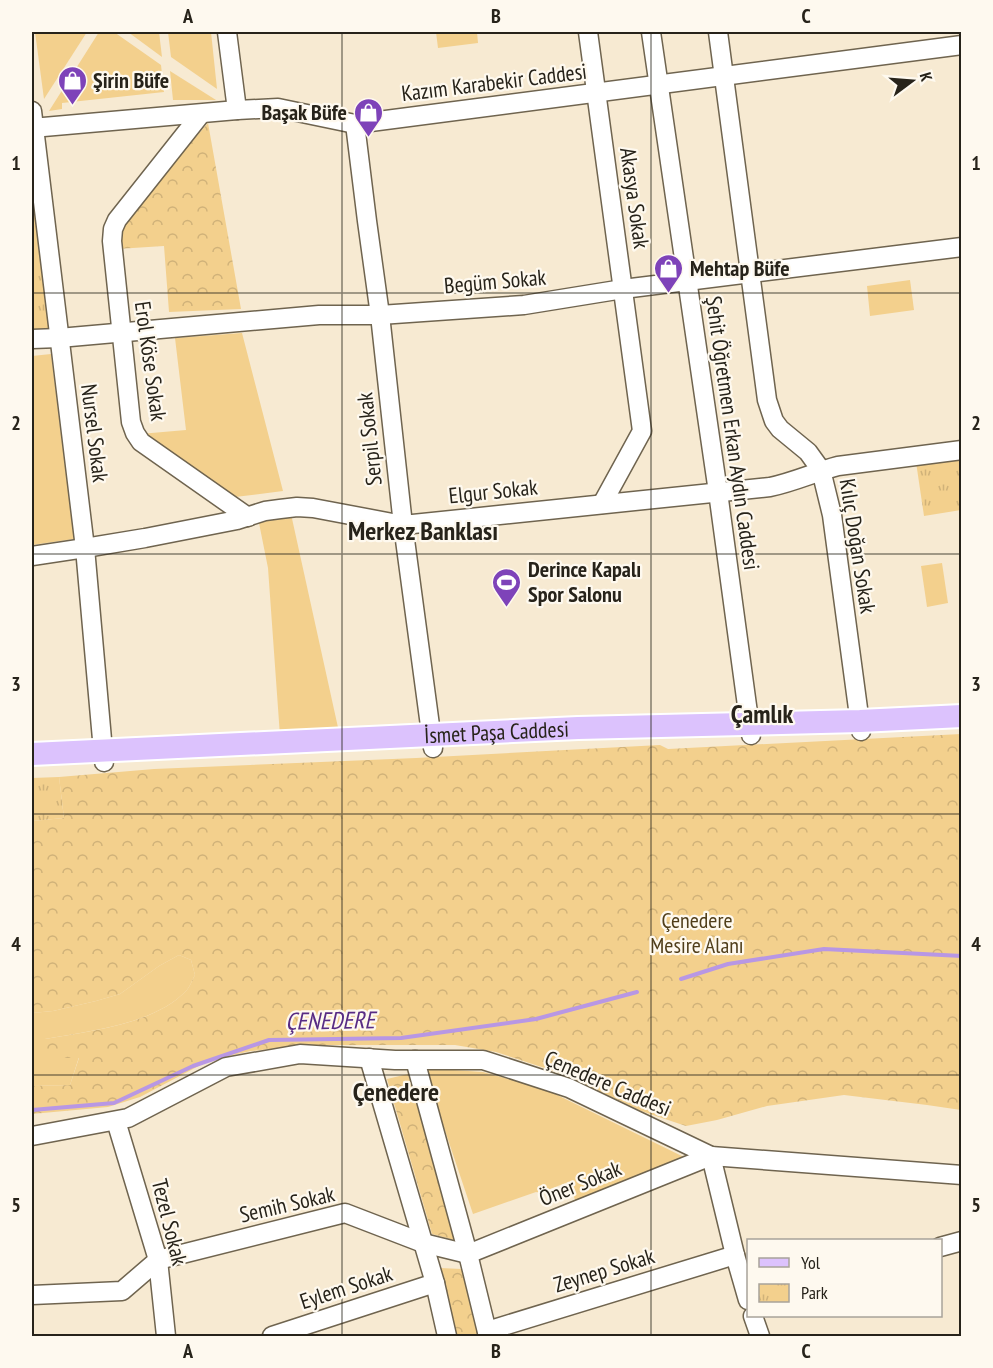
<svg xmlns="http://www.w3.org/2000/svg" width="993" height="1368" font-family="'PT Sans Narrow',sans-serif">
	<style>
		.grass { fill: #f3d08d }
		.forest { fill: url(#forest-crowns) }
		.park { fill: url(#park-tufts) }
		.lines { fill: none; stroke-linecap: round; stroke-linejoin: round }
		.stream { stroke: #b897e4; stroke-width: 4 }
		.minor-casing { stroke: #6f644f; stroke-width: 21 }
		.major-casing { stroke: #fff; stroke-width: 26 }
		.minor { stroke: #fff; stroke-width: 18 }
		.major { stroke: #dcc2fd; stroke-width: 22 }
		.grid { fill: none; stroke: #27231a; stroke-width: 1.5; stroke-opacity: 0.55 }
		.labels { text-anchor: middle; stroke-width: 4.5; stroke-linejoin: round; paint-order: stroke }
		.poi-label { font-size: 22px; font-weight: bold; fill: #27231a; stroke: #fef9ef; text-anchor: start }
		.street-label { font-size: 22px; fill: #27231a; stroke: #fef9ef }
		.park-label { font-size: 22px; fill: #503e1a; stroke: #fef9ef }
		.water-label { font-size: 24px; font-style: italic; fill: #582c84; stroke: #fef9ef }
		.quarter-label { font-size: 26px; font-weight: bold; fill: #27231a; stroke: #fef9ef }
		.neatline { fill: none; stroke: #27231a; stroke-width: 2 }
		.grid-label { font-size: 20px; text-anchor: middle; font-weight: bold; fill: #27231a }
	</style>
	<defs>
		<pattern id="forest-crowns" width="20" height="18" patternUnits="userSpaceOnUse" patternTransform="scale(1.5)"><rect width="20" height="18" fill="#f3d08d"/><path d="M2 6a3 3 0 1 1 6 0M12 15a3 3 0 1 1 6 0" fill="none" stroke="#d0b279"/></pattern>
		<pattern id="park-tufts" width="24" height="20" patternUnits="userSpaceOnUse" patternTransform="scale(1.5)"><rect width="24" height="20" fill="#f3d08d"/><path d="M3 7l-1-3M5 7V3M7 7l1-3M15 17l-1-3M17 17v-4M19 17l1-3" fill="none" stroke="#d0b279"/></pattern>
	</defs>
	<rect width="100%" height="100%" fill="#f7ead2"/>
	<!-- grass -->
	<g class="grass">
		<polygon points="35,32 87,32 44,99"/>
		<polygon points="99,32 114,32 161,65 164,92 62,103 62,109 49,111"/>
		<polygon points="128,32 159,32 162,57"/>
		<polygon points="168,32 211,32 217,89 171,57"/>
		<polygon points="436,32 477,32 478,43 438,48"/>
		<polygon points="170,71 216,100 173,100"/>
		<polygon points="910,280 914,310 870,316 867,286"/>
		<polygon points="242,333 283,491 235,497 140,434 186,430 175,338"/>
		<polygon points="51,354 74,539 32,545 32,356"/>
		<polygon points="291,514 339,732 280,736 268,568 259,523"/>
		<polygon points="942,563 948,603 927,607 921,566"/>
		<path d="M 179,955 L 191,960 L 195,975 C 192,980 190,987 186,991 C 153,1025 89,1031 45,1039 L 67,1058 L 79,1057 L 70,1085 L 32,1086 L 32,1013 L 53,1011 L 96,1001 L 120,994 L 159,966 Z"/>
		<polygon points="424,1068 483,1072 545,1089 694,1162 578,1207 568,1182 540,1193 536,1192 473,1214"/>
	</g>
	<!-- forest -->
	<g class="forest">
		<polygon points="208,123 241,309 169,312 164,246 117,249 120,223"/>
		<path d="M 961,734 L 961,1110 L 927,1105 L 844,1095 L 767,1106 L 717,1120 L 686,1126 L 641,1111 L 566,1075 L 496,1052 L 455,1045 L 307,1045 L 251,1051 L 210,1060 L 140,1097 L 108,1107 L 32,1114 L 32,1086 L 70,1085 L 79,1058 L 67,1058 L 39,1051 L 38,1045 L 45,1039 C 90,1031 153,1025 186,991 C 190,987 192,980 195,975 L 191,960 L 179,955 L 159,966 L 120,994 L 96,1001 L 53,1011 L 32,1013 L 32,821 L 64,818 L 59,777 L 154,769 L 416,758 L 660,745 L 668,749 Z"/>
		<polygon points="408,1074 458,1241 432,1234 387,1079"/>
		<polygon points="440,1268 462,1269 478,1336 456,1336"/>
	</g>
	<!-- park -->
	<g class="park">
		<polygon points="32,174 49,328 32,330"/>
		<polygon points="961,456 961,510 924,516 916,462"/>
		<polygon points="59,777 64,818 32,821 32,778"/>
	</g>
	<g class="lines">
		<!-- stream -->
		<g class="stream">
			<polyline points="681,979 728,964 824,949 962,956"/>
			<polyline points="32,1110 114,1103 193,1066 269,1040 401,1038 536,1019 637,992"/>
		</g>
		<defs>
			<g id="minor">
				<polyline points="227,32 237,110"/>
				<polyline points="588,32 642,431 602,504"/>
				<polyline points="651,32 718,492 751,735"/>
				<polyline points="718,32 767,400 774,421 780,429 808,452 821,470 832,515 861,731"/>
				<polyline points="32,111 85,548 104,762"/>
				<polyline points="201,114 117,220 113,229 112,241 131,422 135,433 141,442 248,517"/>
				<polyline points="355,124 367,221 380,315 403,525 433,748"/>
				<polyline points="32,128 237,110 278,108 355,124 962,45"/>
				<polyline points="32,339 59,338 319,315 380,315 524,305 623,289 962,247"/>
				<path d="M 32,556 L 85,548 L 145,538 L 237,520 L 265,511 L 280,509 L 297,507 L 313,508 L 403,525 L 770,487 C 794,482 815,472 838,466 L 962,450"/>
				<polyline points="369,1058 435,1283 447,1336"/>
				<polyline points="415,1060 468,1254 488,1336"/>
				<polyline points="116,1121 158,1260 166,1336"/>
				<polyline points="32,1136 128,1118 226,1067 300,1054 395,1060 483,1060 569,1088 711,1156 962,1175"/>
				<polyline points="711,1156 735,1255 748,1300"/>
				<polyline points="940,1247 962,1241"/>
				<polyline points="32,1295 122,1291 158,1260 345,1213 423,1243 468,1254 711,1156"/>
				<polyline points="753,1316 760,1336"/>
				<polyline points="487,1331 735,1255"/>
				<polyline points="272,1336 435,1283"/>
			</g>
			<g id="major">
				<path id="s1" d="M 32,754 L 578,728 L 860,721 L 962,716"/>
			</g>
		</defs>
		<!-- minor casing -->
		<use href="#minor" class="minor-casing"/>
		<!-- major casing -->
		<use href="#major" class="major-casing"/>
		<!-- minor -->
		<use href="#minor" class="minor"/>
		<!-- major -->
		<use href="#major" class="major"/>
	</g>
	<!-- grid -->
	<path class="grid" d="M 342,32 L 342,1336M 651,32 L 651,1336M 32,293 L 962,293M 32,554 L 962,554M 32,814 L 962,814M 32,1075 L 962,1075"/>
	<!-- icons -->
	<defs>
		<symbol id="shop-pin" viewBox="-11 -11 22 30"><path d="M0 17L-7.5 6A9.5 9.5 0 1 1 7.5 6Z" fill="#7e43b9" stroke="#fef9ef"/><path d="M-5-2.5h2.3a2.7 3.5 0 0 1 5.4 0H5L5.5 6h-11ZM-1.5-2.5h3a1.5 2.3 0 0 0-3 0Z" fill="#fff"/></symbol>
		<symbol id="stadium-pin" viewBox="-11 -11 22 30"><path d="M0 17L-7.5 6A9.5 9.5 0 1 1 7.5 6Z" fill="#7e43b9" stroke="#fef9ef"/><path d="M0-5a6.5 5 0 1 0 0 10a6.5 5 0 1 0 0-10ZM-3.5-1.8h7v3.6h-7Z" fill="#fff"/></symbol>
	</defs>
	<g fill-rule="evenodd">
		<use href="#shop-pin" x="56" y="64" width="33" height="45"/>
		<use href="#shop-pin" x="352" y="96" width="33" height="45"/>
		<use href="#shop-pin" x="652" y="252" width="33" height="45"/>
		<use href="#stadium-pin" x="490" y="566" width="33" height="45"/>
	</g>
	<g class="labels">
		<!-- poi labels -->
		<g class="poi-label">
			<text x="93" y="88">Şirin Büfe</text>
			<text x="347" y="120" text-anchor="end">Başak Büfe</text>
			<text x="690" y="276">Mehtap Büfe</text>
			<text x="528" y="577">Derince Kapalı<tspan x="528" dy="25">Spor Salonu</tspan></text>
		</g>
		<!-- street labels -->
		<g class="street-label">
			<text transform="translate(494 82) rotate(-7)" y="8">Kazım Karabekir Caddesi</text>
			<text transform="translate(635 198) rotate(82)" y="8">Akasya Sokak</text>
			<text transform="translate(495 281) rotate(-5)" y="8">Begüm Sokak</text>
			<text transform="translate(151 361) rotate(82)" y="8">Erol Köse Sokak</text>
			<text transform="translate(95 433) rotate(83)" y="8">Nursel Sokak</text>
			<text transform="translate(733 433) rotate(82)" y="8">Şehit Öğretmen Erkan Aydın Caddesi</text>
			<text transform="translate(369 439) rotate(-96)" y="8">Serpil Sokak</text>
			<text transform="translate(493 491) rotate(-6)" y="8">Elgur Sokak</text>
			<text transform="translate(858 546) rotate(81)" y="8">Kılıç Doğan Sokak</text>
			<text dy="8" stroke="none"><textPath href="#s1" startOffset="465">İsmet Paşa Caddesi</textPath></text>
			<text transform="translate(608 1083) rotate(23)" y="8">Çenedere Caddesi</text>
			<text transform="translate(580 1183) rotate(-22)" y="8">Öner Sokak</text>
			<text transform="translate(287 1204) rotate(-13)" y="8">Semih Sokak</text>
			<text transform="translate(170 1222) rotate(76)" y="8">Tezel Sokak</text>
			<text transform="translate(604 1270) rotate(-17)" y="8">Zeynep Sokak</text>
			<text transform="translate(346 1287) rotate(-18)" y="8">Eylem Sokak</text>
		</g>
		<!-- park labels -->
		<g class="park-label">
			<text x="697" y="928">Çenedere<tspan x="697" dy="25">Mesire Alanı</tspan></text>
		</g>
		<!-- water labels -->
		<g class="water-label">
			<text transform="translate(330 1021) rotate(-1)" y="8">ÇENEDERE</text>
		</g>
		<!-- quarter labels -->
		<g class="quarter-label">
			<text x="423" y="540">Merkez Banklası</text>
			<text x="762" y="723">Çamlık</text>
			<text x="396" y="1101">Çenedere</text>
		</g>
	</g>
	<!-- border -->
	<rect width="993" height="1368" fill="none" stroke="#fef9ef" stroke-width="66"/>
	<!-- legend -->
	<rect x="747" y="1239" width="195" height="78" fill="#fef9ef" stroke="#a8a39a" stroke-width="1.5"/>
	<rect x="759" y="1258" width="30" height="9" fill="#dcc2fd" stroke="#a8a39a" stroke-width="1.5"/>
	<text x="801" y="1269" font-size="18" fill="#27231a">Yol</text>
	<rect x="759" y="1284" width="30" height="18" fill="url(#park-tufts)" stroke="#a8a39a" stroke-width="1.5"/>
	<text x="801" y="1299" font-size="18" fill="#27231a">Park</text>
	<!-- north arrow -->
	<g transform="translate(912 81) rotate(74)" stroke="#fef9ef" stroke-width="4.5" paint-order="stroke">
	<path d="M0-4.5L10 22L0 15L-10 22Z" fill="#27231a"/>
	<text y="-9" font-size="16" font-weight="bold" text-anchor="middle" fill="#27231a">K</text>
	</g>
	<rect x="33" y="33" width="927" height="1302" class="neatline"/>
	<g class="grid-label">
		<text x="188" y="23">A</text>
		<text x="496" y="23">B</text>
		<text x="806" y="23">C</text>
		<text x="16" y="170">1</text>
		<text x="976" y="170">1</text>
		<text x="16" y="430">2</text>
		<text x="976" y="430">2</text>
		<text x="16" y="691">3</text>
		<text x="976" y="691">3</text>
		<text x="16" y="951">4</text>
		<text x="976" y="951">4</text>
		<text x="16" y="1212">5</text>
		<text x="976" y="1212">5</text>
		<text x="188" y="1358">A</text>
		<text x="496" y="1358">B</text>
		<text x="806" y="1358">C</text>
	</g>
</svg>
